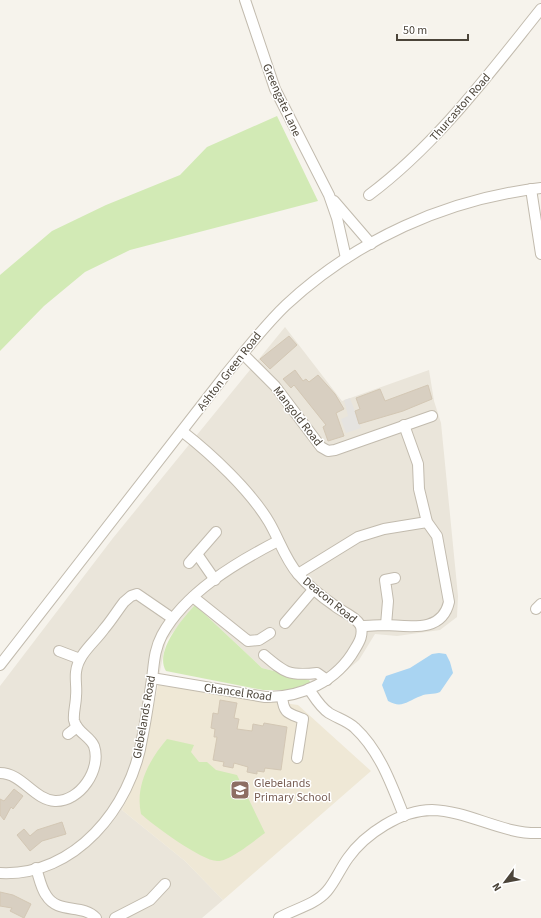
<svg xmlns="http://www.w3.org/2000/svg" width="541" height="918" font-family="'Source Sans 3',sans-serif">
	<style>
		.residential { fill: #eae5da }
		.education { fill: #efe8d6 }
		.green { fill: #d2eab5 }
		.parking { fill: #e5e3e0 }
		.water { fill: #a9d4f2 }
		.building { fill: #d8cfc1; stroke: #d3c7b4 }
		.lines { fill: none; stroke-linecap: round; stroke-linejoin: round }
		.minor-casing { stroke: #c2bbae; stroke-width: 12 }
		.minor { stroke: #fff; stroke-width: 10 }
		.labels { text-anchor: middle; stroke-width: 3; stroke-linejoin: round; paint-order: stroke }
		.street-label { font-size: 12px; fill: #4b4439; stroke: #fff }
		.education-label { font-size: 12px; fill: #785e54; stroke: #fff; text-anchor: start }
	</style>
	<rect width="100%" height="100%" fill="#f6f3ec"/>
	<!-- residential -->
	<polygon class="residential" points="285,327 342,401 429,370 434,401 441,423 458,596 457,617 440,630 397,636 375,634 359,660 329,685 262,668 195,605 166,641 141,767 122,810 185,861 223,900 202,918 0,918 0,686 113,538"/>
	<!-- education -->
	<polygon class="education" points="158,685 298,705 371,771 223,900 185,861 122,810 141,767"/>
	<!-- green -->
	<g class="green">
		<polygon points="277,116 318,201 130,250 85,272 44,306 0,351 0,275 52,231 106,205 180,175 207,147"/>
		<path d="M 195,605 L 262,668 L 309,680 L 311,683 L 289,690 L 263,690 L 166,671 C 154,652 182,619 195,605 Z"/>
		<path d="M 167,739 L 194,745 L 191,752 L 199,762 L 207,762 L 216,770 L 237,775 L 265,833 C 255,840 229,862 217,861 C 202,861 153,825 141,814 C 135,786 149,760 167,739 Z"/>
	</g>
	<!-- parking -->
	<polygon class="parking" points="350,398 361,428 346,433 341,419 348,416 344,400"/>
	<!-- water -->
	<path class="water" d="M 439,653 L 446,654 L 450,662 L 453,673 L 440,692 C 433,695 427,693 421,696 C 407,701 402,709 388,701 L 382,685 L 386,676 L 410,668 L 432,654 Z"/>
	<!-- building -->
	<g class="building">
		<polygon points="289,336 297,345 270,369 260,359"/>
		<polygon points="295,370 303,381 306,379 309,382 318,375 335,394 344,409 336,413 344,436 328,441 323,427 326,425 294,385 291,388 283,379"/>
		<polygon points="428,385 432,399 403,411 359,424 355,411 360,409 356,398 380,389 385,401"/>
		<polygon points="220,700 237,703 234,718 239,719 237,729 252,731 253,724 263,726 264,723 287,727 281,770 265,768 264,772 257,771 257,774 247,772 248,767 234,763 233,768 223,766 224,762 213,760 217,737 214,737 215,729 211,728 213,713 218,714"/>
		<polygon points="14,789 23,796 13,809 11,807 4,820 0,815 0,799 4,801"/>
		<polygon points="62,822 66,834 42,841 30,851 17,835 24,829 30,836 37,830"/>
		<polygon points="0,892 13,895 31,904 24,918 10,911 12,908 0,906"/>
	</g>
	<g class="lines">
		<defs>
			<g id="minor">
				<polyline points="245,0 275,89 329,195 337,218 346,258"/>
				<polyline points="531,189 541,254"/>
				<path d="M 369,195 C 437,144 488,75 541,9"/>
				<polyline points="334,201 371,244"/>
				<polyline points="243,354 275,386 321,447 328,451 335,450 432,416"/>
				<path d="M 183,432 C 211,454 250,490 269,522 C 279,539 285,559 298,574 C 309,587 322,597 335,606 C 344,613 355,616 361,626 C 369,626 378,625 386,625 C 410,626 442,633 449,602 L 437,536 L 427,522 L 419,489 L 418,464 L 404,425"/>
				<polyline points="197,554 215,580"/>
				<polyline points="189,563 216,532"/>
				<polyline points="298,574 358,537 384,529 427,522"/>
				<polyline points="193,597 248,641 259,640 270,633"/>
				<polyline points="536,609 541,604"/>
				<polyline points="285,623 313,590"/>
				<polyline points="386,625 388,601 385,580 395,578"/>
				<polyline points="59,651 80,659"/>
				<path d="M 264,655 C 285,673 289,676 317,673 L 327,680"/>
				<path d="M 0,665 L 226,374 C 246,350 264,326 286,305 C 356,240 446,199 541,188"/>
				<path d="M 152,678 L 265,697 C 301,698 337,681 355,649 C 360,641 363,635 361,626"/>
				<path d="M 309,689 C 315,698 320,707 329,713 C 337,718 348,721 355,728 C 380,751 392,786 404,816"/>
				<path d="M 282,697 C 284,714 288,713 303,719 L 297,758"/>
				<polyline points="68,734 77,727"/>
				<path d="M 0,773 C 22,773 34,800 55,801 C 80,802 102,769 94,746 C 90,736 76,732 74,720 C 73,713 76,704 76,696 C 77,688 75,680 76,672 C 78,654 94,643 104,629 C 111,621 117,611 124,602 L 131,596 L 137,594 L 172,618"/>
				<path d="M 36,868 C 39,877 41,888 46,895 C 58,915 82,903 96,918"/>
				<path d="M 0,873 C 75,877 131,807 142,739 C 146,720 149,699 152,679 C 154,664 154,650 162,635 C 185,593 235,563 278,541"/>
				<polyline points="115,918 150,900 165,884"/>
				<path d="M 279,918 C 294,909 315,905 327,891 C 335,882 340,869 348,858 C 365,834 401,810 432,810 C 470,811 503,835 541,833"/>
			</g>
		</defs>
		<!-- minor casing -->
		<use href="#minor" class="minor-casing"/>
		<!-- minor -->
		<use href="#minor" class="minor"/>
	</g>
	<!-- icons -->
	<defs>
		<symbol id="school-square" viewBox="-11 -11 22 22"><rect x="-9" y="-9" width="18" height="18" rx="4" fill="#8d6e63" stroke="#fff"/><path d="M0-5L7-2L0 1L-7-2ZM-4 1L0 2.5L4 1V4Q0 6-4 4Z" fill="#fff"/></symbol>
	</defs>
	<g fill-rule="evenodd">
		<use href="#school-square" x="229" y="779" width="22" height="22"/>
	</g>
	<g class="labels">
		<!-- street labels -->
		<g class="street-label">
			<text transform="translate(282 100) rotate(66)" y="4">Greengate Lane</text>
			<text transform="translate(460 107) rotate(-49)" y="4">Thurcaston Road</text>
			<text transform="translate(229 371) rotate(-52)" y="4">Ashton Green Road</text>
			<text transform="translate(298 416) rotate(52)" y="4">Mangold Road</text>
			<text transform="translate(330 600) rotate(39)" y="4">Deacon Road</text>
			<text transform="translate(238 692) rotate(8)" y="4">Chancel Road</text>
			<text transform="translate(144 717) rotate(-80)" y="4">Glebelands Road</text>
		</g>
		<!-- education labels -->
		<g class="education-label">
			<text x="254" y="787">Glebelands<tspan x="254" dy="14">Primary School</tspan></text>
		</g>
	</g>
	<!-- north arrow -->
	<g transform="translate(505 882) rotate(238)" stroke="#ffffff" stroke-width="3" paint-order="stroke">
	<path d="M0-3L7 15L0 10L-7 15Z" fill="#4b4439"/>
	<text y="-6" font-size="11" font-weight="bold" text-anchor="middle" fill="#4b4439">N</text>
	</g>
	<!-- scale -->
	<path d="M397 34v6h71v-6" fill="none" stroke="#4b4439" stroke-width="2"/>
	<text x="403" y="34" font-size="12" fill="#4b4439" stroke="#ffffff" stroke-width="3" paint-order="stroke">50 m</text>
</svg>
